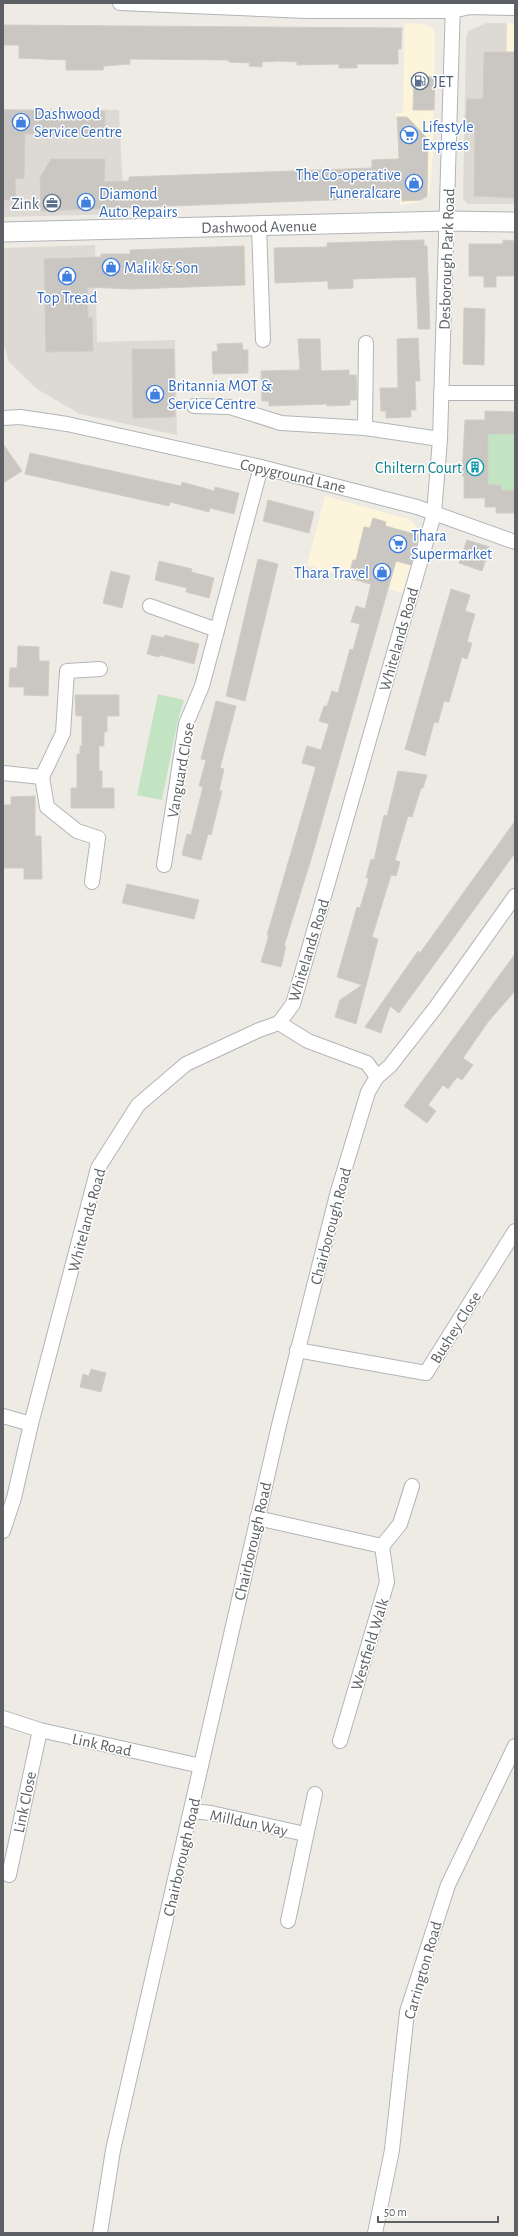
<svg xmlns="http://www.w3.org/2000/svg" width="518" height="2236" font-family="'Alegreya Sans',sans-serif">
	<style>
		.commercial { fill: #fcf4db }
		.industrial { fill: #dddad6 }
		.green { fill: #c2e4c2 }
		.building { fill: #cac6c1; stroke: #d2cdc3 }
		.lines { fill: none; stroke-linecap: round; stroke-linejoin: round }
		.street-casing { stroke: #b1b5b8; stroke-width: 16 }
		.secondary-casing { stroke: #b1b4b8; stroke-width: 21 }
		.street { stroke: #fff; stroke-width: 14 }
		.secondary { stroke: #fff; stroke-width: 19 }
		.labels { text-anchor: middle; stroke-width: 3; stroke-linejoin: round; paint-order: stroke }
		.service-label { font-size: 16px; fill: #4e5e75; stroke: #fff; text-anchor: start }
		.shop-label { font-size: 16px; fill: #366cbe; stroke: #fff; text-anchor: start }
		.street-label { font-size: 16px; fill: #5c6064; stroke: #fff }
		.culture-label { font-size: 16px; fill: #0d838f; stroke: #fff; text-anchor: end }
	</style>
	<rect width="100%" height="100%" fill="#eeebe4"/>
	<!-- commercial -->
	<g class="commercial">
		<polygon points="405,23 425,24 433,28 435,34 433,152 430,194 420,202 400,205 396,113 403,113"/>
		<polygon points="507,23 515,24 515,115 505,115"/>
		<polygon points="325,496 409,519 414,523 421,535 414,566 402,593 307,565"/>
	</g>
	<!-- industrial -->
	<g class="industrial">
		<polygon points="487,23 507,23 505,114 515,115 515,204 467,204 463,198 466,37 468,31"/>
		<polygon points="3,109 119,110 124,214 3,217"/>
		<polygon points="95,245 97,342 175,340 177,435 80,414 37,389 9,362 3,341 3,248"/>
	</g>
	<!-- green -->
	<g class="green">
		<polygon points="483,433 515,434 515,491 505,491 501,495 501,485 483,485"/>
		<polygon points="158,694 184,700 178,720 162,800 137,795"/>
	</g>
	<!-- building -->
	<g class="building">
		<polygon points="3,25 402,28 401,49 398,49 398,64 357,64 357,68 339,68 339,64 297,65 297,62 279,61 262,62 262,67 249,66 250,63 229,62 229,60 130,59 130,64 104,66 103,70 66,70 66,60 19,58 19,45 3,45"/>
		<polygon points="484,52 515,52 515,198 474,196 475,132 465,132 467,99 483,99"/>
		<polygon points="414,76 435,77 434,110 413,110"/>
		<polygon points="3,110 105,111 105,134 25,134 24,178 15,179 16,200 3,200"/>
		<polygon points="397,117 407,117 428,139 427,196 421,200 402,201 402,198 383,198 41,211 40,178 51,159 105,159 104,182 129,181 129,177 372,168 372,160 399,159"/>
		<polygon points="424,240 424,246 427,246 430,329 418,329 416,277 353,279 353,288 328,289 328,281 275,283 274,248 327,247 327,243"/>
		<polygon points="503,240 515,241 515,276 496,276 496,287 484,287 484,276 469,276 469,244 503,244"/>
		<polygon points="244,246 245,285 133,289 87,287 88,317 92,317 93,351 46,352 44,259 101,257 101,254 130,254 130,250"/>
		<polygon points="464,308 485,309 484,365 463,364"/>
		<polygon points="418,338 420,381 415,381 416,410 411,410 411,417 386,418 386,411 381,411 380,388 398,388 397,339"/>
		<polygon points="298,339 320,339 321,371 349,370 349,375 356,375 357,400 350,400 350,405 327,406 327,404 269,406 269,401 262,401 261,371 300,370"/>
		<polygon points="242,343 243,350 248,350 248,373 213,374 212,352 218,351 217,344"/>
		<polygon points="132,349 174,349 175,417 133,418"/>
		<polygon points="485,411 515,412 515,434 488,434 488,485 501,485 501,490 515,491 515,513 496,513 496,507 485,507 485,498 464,498 464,476 462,476 465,420 485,420"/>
		<polygon points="3,444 22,471 3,483"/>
		<polygon points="30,453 181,486 182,482 214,491 215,487 239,493 234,514 210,508 209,512 170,502 169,506 25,474"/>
		<polygon points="268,500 314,512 309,533 263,521"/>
		<polygon points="373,518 386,522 385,526 419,535 411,565 396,561 312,856 284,946 286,946 281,967 261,962 269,935 267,935 316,767 302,763 307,746 321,750 329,724 319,721 324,706 327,706 332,691 338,693 350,649 353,650 360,624 351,622 356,606 365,609 371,584 348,578 353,560 356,560 364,527 370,528"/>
		<polygon points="467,540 490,547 482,571 459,563"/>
		<polygon points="258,559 278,564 245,701 226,696"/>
		<polygon points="159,561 192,569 191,572 214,578 209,598 186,592 187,588 155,580"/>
		<polygon points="111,571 130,576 122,608 103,603"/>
		<polygon points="451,589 470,595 465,611 475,614 467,642 472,643 467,659 462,657 449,702 444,701 438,723 434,722 425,756 405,749"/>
		<polygon points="152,635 164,638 165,635 199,644 194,664 160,655 159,657 147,654"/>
		<polygon points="18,646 39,647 39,661 49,661 48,696 24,695 24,687 9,687 10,668 17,668"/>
		<polygon points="75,695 119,695 119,716 107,716 107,732 104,732 104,746 99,746 99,771 102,771 102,788 114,788 114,808 71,808 71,788 77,788 77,754 80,754 80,746 82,746 82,716 76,716"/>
		<polygon points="216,701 236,706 220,768 224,769 219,791 222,791 211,835 208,834 201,860 182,855 187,834 191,835 203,787 199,786 206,760 201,759"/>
		<polygon points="398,771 427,775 423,788 421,788 412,817 408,816 395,860 400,862 396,876 391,875 372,937 378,939 356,1024 335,1017 340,1000 362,985 337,977 357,907 360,908 369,878 366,878 371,859 374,860 384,815 387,816"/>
		<polygon points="35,796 35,836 41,836 42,879 24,879 24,868 3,868 3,805 11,805 11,797"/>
		<polygon points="515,821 515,853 399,1013 390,1006 381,1033 365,1027 418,951 420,953"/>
		<polygon points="127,884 199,900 194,919 122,903"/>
		<polygon points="515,954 515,991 488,1022 463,1058 473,1065 462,1080 457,1077 448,1089 443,1085 428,1105 436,1111 427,1123 404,1106"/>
		<polygon points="91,1369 106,1373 101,1392 80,1387 83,1374 89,1376"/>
	</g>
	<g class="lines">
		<defs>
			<g id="street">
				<polyline points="120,3 307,11 452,11 470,7 515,8"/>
				<polyline points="259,226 263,340"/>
				<polyline points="441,393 515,393"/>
				<polyline points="194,406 230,407 281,423 365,428 366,343"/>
				<polyline points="3,418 20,417 67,424 261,467 417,507 515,542"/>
				<polyline points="365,428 440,439"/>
				<polyline points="150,606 217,630"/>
				<polyline points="3,773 42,777"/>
				<polyline points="164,865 186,724 202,686 261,467"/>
				<polyline points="92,882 98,838 77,831 47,807 42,777 63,733 67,671 100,669"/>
				<polyline points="279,1023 308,1041 367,1063 377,1077"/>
				<polyline points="297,1350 426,1373 515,1231"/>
				<polyline points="3,1416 31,1424"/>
				<polyline points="257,1518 382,1546"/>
				<polyline points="3,1531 14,1498 31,1424 98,1168 138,1105 186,1064 259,1030 279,1023 293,1004 434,514 440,439 453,3"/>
				<polyline points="3,1718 40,1730 201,1766"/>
				<polyline points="340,1741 387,1582 382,1546 400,1524 412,1486"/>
				<polyline points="192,1811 211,1813 305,1834"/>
				<polyline points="9,1875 40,1730"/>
				<polyline points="288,1921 315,1794"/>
				<polyline points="100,2233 113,2150 279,1425 338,1191 368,1092 377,1077 390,1066 436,1007 515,896"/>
				<polyline points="375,2233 392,2150 407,2012 448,1885 515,1746"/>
			</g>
			<polyline id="secondary" points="3,232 448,221 515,222"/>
		</defs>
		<!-- street casing -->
		<use href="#street" class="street-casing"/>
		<!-- secondary casing -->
		<use href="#secondary" class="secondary-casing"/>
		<!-- street -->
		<use href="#street" class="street"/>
		<!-- secondary -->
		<use href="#secondary" class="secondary"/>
	</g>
	<!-- icons -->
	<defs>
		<symbol id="fuel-ring" viewBox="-11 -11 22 22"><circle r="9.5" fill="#fff" stroke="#5c6f8a" stroke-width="1.5"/><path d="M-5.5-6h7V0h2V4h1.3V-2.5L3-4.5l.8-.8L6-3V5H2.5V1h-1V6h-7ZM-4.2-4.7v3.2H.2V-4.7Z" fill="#5c6f8a"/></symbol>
		<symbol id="shop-ring" viewBox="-11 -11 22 22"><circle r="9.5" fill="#fff" stroke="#3f7fe0" stroke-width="1.5"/><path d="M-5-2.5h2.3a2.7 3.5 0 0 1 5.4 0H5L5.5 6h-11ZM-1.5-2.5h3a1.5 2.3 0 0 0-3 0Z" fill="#3f7fe0"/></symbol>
		<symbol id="supermarket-ring" viewBox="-11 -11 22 22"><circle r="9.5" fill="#fff" stroke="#3f7fe0" stroke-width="1.5"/><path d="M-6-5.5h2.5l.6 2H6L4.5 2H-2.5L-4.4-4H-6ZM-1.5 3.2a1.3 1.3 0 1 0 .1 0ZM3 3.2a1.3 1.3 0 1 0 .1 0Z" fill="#3f7fe0"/></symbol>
		<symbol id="office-ring" viewBox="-11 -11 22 22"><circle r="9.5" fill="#fff" stroke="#5c6f8a" stroke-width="1.5"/><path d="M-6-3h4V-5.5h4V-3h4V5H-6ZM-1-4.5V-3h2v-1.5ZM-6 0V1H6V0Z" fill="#5c6f8a"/></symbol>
		<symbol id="building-ring" viewBox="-11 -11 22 22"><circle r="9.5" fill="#fff" stroke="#0f9aa8" stroke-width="1.5"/><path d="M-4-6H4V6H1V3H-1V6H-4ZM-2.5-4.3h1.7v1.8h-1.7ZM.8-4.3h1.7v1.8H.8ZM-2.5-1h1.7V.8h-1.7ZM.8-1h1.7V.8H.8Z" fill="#0f9aa8"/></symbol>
	</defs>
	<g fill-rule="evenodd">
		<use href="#fuel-ring" x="410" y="71" width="20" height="20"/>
		<use href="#shop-ring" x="11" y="112" width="20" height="20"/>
		<use href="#supermarket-ring" x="399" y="125" width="20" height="20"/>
		<use href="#shop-ring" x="404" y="173" width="20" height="20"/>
		<use href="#shop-ring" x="76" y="192" width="20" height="20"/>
		<use href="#office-ring" x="42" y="193" width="20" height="20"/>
		<use href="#shop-ring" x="101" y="257" width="20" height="20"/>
		<use href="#shop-ring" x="57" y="266" width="20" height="20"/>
		<use href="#shop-ring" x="145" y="384" width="20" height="20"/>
		<use href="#building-ring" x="465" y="457" width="20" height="20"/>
		<use href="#supermarket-ring" x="388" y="534" width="20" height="20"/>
		<use href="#shop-ring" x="372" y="562" width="20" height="20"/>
	</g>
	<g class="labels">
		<!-- service labels -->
		<g class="service-label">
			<text x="433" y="87">JET</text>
			<text x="39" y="209" text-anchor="end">Zink</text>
		</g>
		<!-- shop labels -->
		<g class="shop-label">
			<text x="34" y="119">Dashwood<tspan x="34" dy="18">Service Centre</tspan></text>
			<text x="422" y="132">Lifestyle<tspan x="422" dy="18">Express</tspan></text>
			<text x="401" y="180" text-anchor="end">The Co-operative<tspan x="401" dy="18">Funeralcare</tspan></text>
			<text x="99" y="199">Diamond<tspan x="99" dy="18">Auto Repairs</tspan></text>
			<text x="124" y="273">Malik &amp; Son</text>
			<text x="67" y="303" text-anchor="middle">Top Tread</text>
			<text x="168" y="391">Britannia MOT &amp;<tspan x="168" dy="18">Service Centre</tspan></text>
			<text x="411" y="541">Thara<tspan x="411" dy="18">Supermarket</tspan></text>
			<text x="369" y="578" text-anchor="end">Thara Travel</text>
		</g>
		<!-- street labels -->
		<g class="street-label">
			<text transform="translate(259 226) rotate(-1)" y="6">Dashwood Avenue</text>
			<text transform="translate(446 259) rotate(-88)" y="6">Desborough Park Road</text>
			<text transform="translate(293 475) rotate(13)" y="6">Copyground Lane</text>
			<text transform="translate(398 639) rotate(-74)" y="6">Whitelands Road</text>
			<text transform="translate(180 770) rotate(-80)" y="6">Vanguard Close</text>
			<text transform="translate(308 950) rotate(-73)" y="6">Whitelands Road</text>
			<text transform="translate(86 1220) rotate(-75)" y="6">Whitelands Road</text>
			<text transform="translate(330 1226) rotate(-75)" y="6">Chairborough Road</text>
			<text transform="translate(455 1327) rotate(-58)" y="6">Bushey Close</text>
			<text transform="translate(252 1541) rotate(-77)" y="6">Chairborough Road</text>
			<text transform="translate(369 1644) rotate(-73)" y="6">Westfield Walk</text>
			<text transform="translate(102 1744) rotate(12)" y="6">Link Road</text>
			<text transform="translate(24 1802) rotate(-78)" y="6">Link Close</text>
			<text transform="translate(249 1822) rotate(12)" y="6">Milldun Way</text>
			<text transform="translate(181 1857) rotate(-77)" y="6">Chairborough Road</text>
			<text transform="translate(422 1970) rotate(-74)" y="6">Carrington Road</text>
		</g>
		<!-- culture labels -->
		<g class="culture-label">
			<text x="462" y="473">Chiltern Court</text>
		</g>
	</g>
	<!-- border -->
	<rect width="518" height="2236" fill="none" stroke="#5c6064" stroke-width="8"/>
	<!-- scale -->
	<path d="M378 2216v6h120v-6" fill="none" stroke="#5c6064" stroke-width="2"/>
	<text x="384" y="2216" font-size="12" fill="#5c6064" stroke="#ffffff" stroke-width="3" paint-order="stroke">50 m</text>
</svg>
